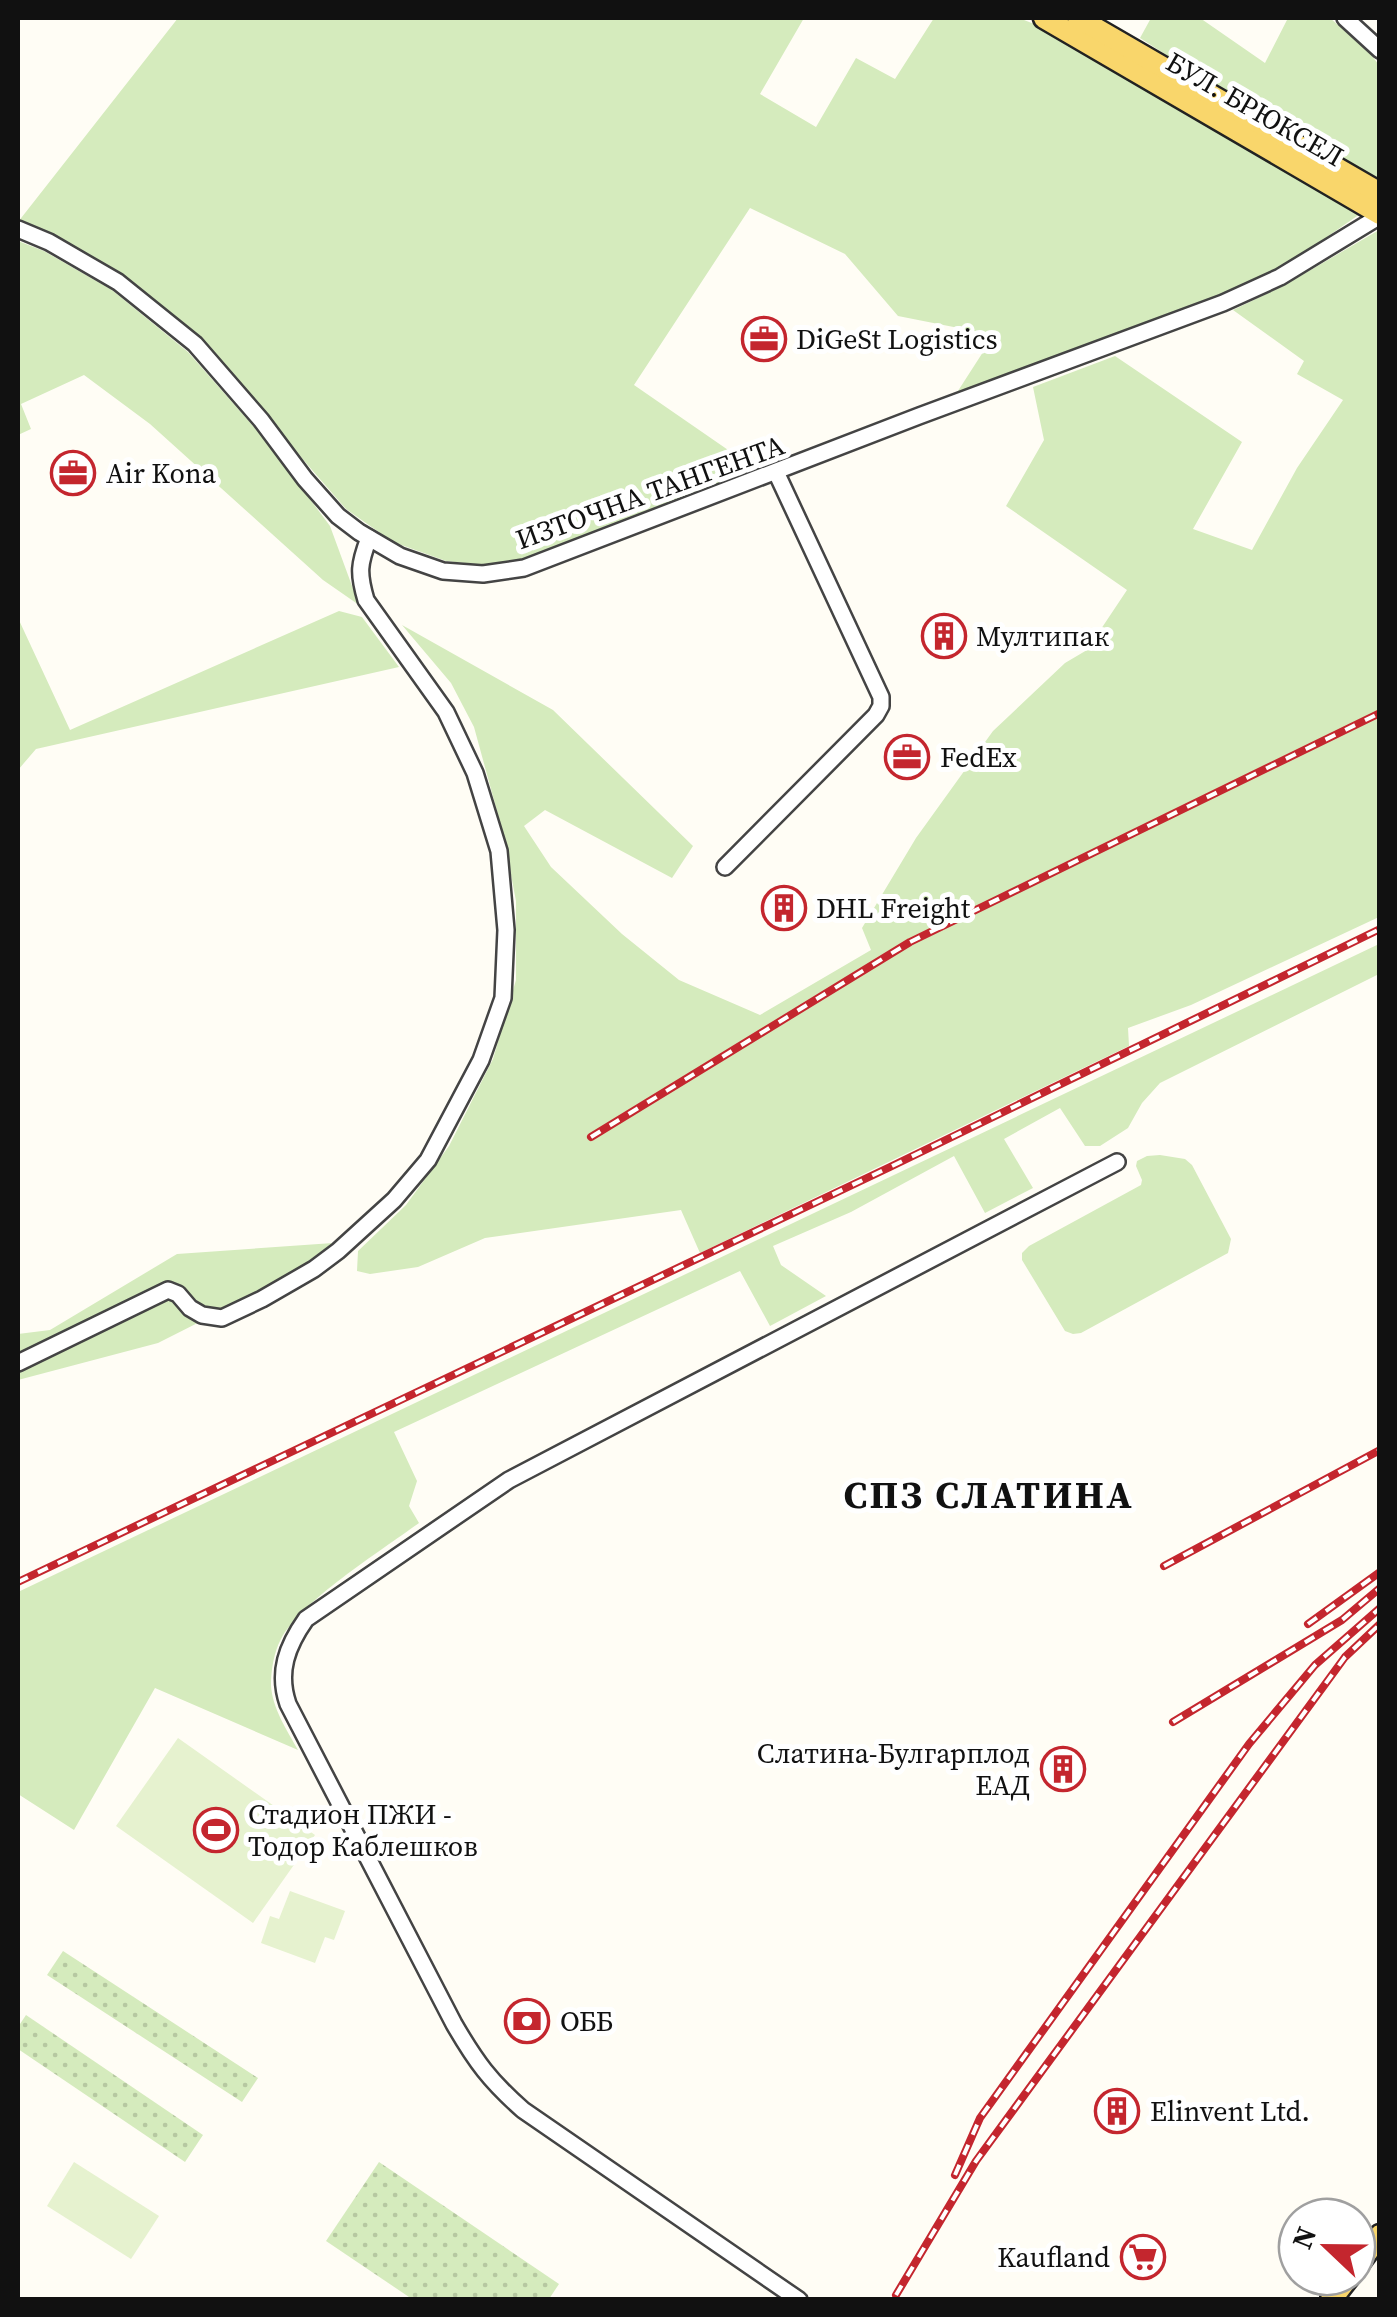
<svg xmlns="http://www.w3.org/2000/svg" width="1397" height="2317" font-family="'Source Serif 4',serif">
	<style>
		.grass { fill: #d5ebbd }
		.park { fill: url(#park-dots) }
		.pitch { fill: #e6f2cf }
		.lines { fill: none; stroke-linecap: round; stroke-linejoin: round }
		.minor-casing { stroke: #444; stroke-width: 20 }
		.major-casing { stroke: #222; stroke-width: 25 }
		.minor { stroke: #fff; stroke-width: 15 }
		.major { stroke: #f9d66b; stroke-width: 20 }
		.rail-casing { stroke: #c4262e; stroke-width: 8 }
		.rail { stroke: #fff; stroke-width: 4; stroke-dasharray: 11; stroke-linecap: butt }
		.labels { text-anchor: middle; stroke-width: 10; stroke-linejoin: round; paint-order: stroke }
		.street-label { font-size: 28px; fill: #111; stroke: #fff }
		.poi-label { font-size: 28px; fill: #111; stroke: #fff; text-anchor: start }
		.district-label { font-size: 38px; font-weight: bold; letter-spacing: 2.5px; fill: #111; stroke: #fff }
	</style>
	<defs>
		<pattern id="park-dots" width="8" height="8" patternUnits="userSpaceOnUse" patternTransform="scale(2.5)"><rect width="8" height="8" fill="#d5ebbd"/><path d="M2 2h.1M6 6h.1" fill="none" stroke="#b6c8a1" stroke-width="1.8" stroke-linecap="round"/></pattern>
	</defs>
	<rect width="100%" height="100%" fill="#fffdf5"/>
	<!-- grass -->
	<g class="grass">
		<path d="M 178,18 L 804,18 L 760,94 L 816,127 L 856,58 L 895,79 L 934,18 L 1019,18 L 1062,35 L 1363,212 C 1333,232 1304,255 1272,271 C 1172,322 1062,356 956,394 L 994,335 L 898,316 L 845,254 L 750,208 L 634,385 L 760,472 L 522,560 L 484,565 L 446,561 L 393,542 L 346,509 L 199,340 L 18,222 Z"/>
		<polygon points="1151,18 1200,18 1265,63 1288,18 1330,18 1368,51 1379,65 1379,182 1199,76 1140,38"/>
		<polygon points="1379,230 1379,917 1191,1005 1128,1028 1129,1046 700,1253 681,1210 485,1238 418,1267 370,1274 357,1271 358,1251 406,1205 449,1146 493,1059 516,980 516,901 503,833 474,727 451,683 402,625 553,710 693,846 672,878 545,810 524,826 551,867 622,934 679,980 760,1015 871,950 862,928 916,838 993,731 1065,663 1087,650 1127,590 1006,506 1044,440 1033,387 1115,356 1242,442 1193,529 1252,550 1297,468 1343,400 1297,374 1304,361 1233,310 1285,285"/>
		<polygon points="18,241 44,251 112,290 188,352 268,443 330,526 359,605 323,580 150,424 84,375 21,404 31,429 18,435"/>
		<polygon points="339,611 362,617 399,667 36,749 18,770 18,618 70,730"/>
		<path d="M 1379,944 L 1379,974 L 1160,1083 L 1142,1103 L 1128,1128 L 1100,1146 L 1085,1146 L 1060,1108 L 1004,1139 L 1033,1188 L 985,1213 L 954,1156 L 851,1212 L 773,1246 L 781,1265 L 826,1296 L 770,1326 L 740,1271 L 394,1432 L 417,1481 L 409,1506 L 419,1523 C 382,1550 301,1601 281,1639 C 274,1652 271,1670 271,1685 C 272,1708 287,1730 298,1750 L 155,1688 L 74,1830 L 18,1794 L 18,1592 Z"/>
		<polygon points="1160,1155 1185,1159 1192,1165 1231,1239 1228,1253 1081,1333 1073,1334 1065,1331 1022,1260 1022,1253 1029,1246 1141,1185 1142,1180 1136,1166 1137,1161 1147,1156"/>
		<polygon points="333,1243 281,1281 158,1343 18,1380 18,1334 50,1330 177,1254"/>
	</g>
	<!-- park -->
	<g class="park">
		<polygon points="63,1951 258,2078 242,2102 47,1975"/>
		<polygon points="26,2015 203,2135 185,2162 18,2049 18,2027"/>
		<polygon points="379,2162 559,2284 549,2299 412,2299 326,2241"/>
	</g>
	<!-- pitch -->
	<g class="pitch">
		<polygon points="178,1738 315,1835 253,1923 116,1826"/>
		<polygon points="290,1891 345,1911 334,1940 325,1937 315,1963 261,1943 270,1916 279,1919"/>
		<polygon points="74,2162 159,2216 131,2259 47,2206"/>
	</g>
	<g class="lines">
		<defs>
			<g id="minor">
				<polyline points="1345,18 1380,50"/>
				<polyline points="18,229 49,242 118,282 195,344 261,420 305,479 338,516 359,532 400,556 443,571 483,574 524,568 919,416 1223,303 1280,277 1380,216"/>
				<polyline points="725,867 876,715 881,706 881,697 776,472"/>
				<path d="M 18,1363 L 168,1290 L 178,1294 L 190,1308 L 202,1315 L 222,1318 L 262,1299 L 314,1269 L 338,1251 L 394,1200 L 428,1160 L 481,1060 L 503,998 L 506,930 L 499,851 L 475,773 L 446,712 L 366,600 C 358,573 359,564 369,538"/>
				<path d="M 799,2300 L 523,2110 C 490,2081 476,2062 454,2024 L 288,1704 C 277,1672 287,1646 306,1619 L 509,1480 L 1117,1162"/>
			</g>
			<g id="major">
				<polyline points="1044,18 1380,214"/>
				<polyline points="1078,18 1380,193"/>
				<polyline points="1357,2266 1380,2235"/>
				<polyline points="1331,2300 1349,2277"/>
			</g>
		</defs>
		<!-- minor casing -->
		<use href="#minor" class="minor-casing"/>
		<!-- major casing -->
		<use href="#major" class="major-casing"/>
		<!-- minor -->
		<use href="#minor" class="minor"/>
		<!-- major -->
		<use href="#major" class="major"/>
		<defs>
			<g id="rail">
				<polyline points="591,1137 910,942 1380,713"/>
				<polyline points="1164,1566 1380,1450"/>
				<polyline points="18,1582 890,1167 1380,929"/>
				<polyline points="1308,1624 1380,1572"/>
				<polyline points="1173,1722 1342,1620 1380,1588"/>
				<polyline points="955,2175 980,2118 1249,1744 1315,1665 1380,1608"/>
				<polyline points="896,2295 976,2161 1345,1657 1380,1624"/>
			</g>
		</defs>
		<!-- rail casing -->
		<use href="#rail" class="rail-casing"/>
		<!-- rail -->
		<use href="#rail" class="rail"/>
	</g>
	<!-- icons -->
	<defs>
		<symbol id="office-ring" viewBox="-11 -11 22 22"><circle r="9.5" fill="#fff" stroke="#c4262e" stroke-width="1.5"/><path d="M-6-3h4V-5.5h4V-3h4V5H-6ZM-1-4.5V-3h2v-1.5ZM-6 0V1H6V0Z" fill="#c4262e"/></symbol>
		<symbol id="building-ring" viewBox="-11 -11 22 22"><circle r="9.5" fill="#fff" stroke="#c4262e" stroke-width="1.5"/><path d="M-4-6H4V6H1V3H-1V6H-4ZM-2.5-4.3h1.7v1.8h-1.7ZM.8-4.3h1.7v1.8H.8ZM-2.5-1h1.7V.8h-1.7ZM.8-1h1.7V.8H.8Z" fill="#c4262e"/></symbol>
		<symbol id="stadium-ring" viewBox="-11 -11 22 22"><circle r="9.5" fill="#fff" stroke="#c4262e" stroke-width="1.5"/><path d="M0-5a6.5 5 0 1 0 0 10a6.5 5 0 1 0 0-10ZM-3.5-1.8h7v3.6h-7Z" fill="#c4262e"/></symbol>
		<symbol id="bank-ring" viewBox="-11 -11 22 22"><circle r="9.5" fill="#fff" stroke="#c4262e" stroke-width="1.5"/><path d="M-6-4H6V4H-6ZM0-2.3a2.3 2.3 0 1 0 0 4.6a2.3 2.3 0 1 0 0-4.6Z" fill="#c4262e"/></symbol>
		<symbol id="supermarket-ring" viewBox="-11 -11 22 22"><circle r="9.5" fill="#fff" stroke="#c4262e" stroke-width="1.5"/><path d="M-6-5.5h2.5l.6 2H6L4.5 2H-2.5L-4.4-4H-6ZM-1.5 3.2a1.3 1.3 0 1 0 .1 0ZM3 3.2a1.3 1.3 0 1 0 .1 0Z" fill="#c4262e"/></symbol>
	</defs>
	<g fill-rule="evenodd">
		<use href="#office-ring" x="739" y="314" width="50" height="50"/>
		<use href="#office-ring" x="48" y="448" width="50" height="50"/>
		<use href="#building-ring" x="919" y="611" width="50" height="50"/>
		<use href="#office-ring" x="882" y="732" width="50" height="50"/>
		<use href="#building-ring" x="759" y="883" width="50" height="50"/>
		<use href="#building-ring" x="1038" y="1744" width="50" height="50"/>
		<use href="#stadium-ring" x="191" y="1805" width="50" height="50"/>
		<use href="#bank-ring" x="502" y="1996" width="50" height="50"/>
		<use href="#building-ring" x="1092" y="2086" width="50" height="50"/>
		<use href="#supermarket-ring" x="1118" y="2232" width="50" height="50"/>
	</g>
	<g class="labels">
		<!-- street labels -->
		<g class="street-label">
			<text transform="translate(1255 109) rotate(30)" y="10">БУЛ. БРЮКСЕЛ</text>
			<text transform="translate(650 492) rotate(-20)" y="10">ИЗТОЧНА ТАНГЕНТА</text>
		</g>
		<!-- poi labels -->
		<g class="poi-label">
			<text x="796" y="349">DiGeSt Logistics</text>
			<text x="106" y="483">Air Kona</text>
			<text x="976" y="646">Мултипак</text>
			<text x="940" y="767">FedEx</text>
			<text x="816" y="918">DHL Freight</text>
			<text x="1030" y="1763" text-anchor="end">Слатина-Булгарплод<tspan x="1030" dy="32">ЕАД</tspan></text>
			<text x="248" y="1824">Стадион ПЖИ -<tspan x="248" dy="32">Тодор Каблешков</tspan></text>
			<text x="560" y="2031">ОББ</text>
			<text x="1150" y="2121">Elinvent Ltd.</text>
			<text x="1110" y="2267" text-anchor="end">Kaufland</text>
		</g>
		<!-- district labels -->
		<g class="district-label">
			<text x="989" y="1508">СПЗ СЛАТИНА</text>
		</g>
	</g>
	<!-- border -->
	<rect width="1397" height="2317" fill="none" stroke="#111111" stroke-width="40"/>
	<!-- north arrow -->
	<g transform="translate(1327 2247) rotate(292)"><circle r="48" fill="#ffffff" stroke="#a0a0a0" stroke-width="2.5"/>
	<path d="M0-8L18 38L0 25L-18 38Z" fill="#c4262e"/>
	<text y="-15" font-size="28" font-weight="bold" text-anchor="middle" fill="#111111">N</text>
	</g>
</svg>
